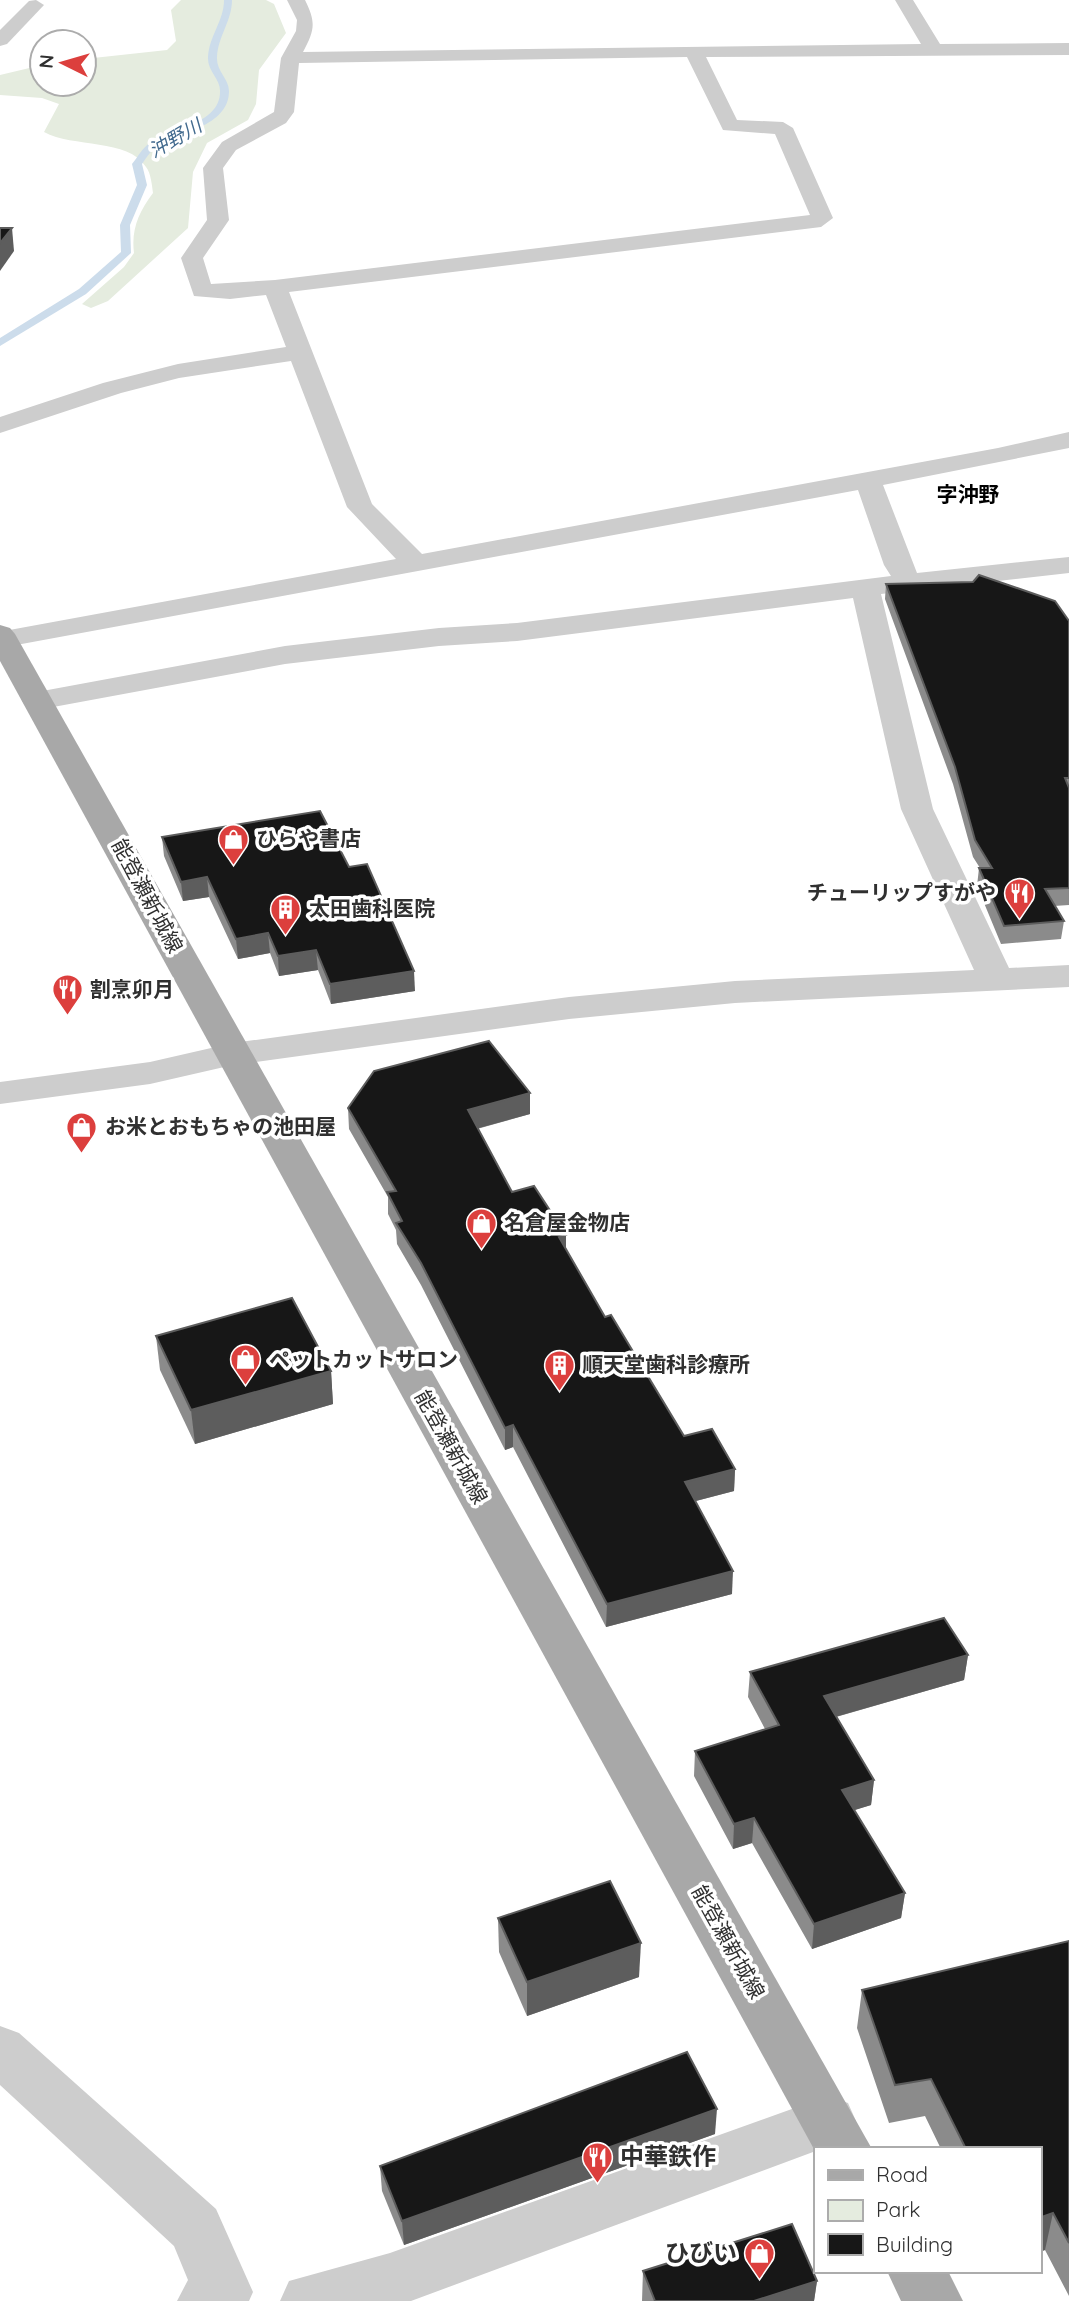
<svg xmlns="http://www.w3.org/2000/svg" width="1069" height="2301" font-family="Quicksand,'Noto Sans JP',sans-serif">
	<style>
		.green { fill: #e5ecdf }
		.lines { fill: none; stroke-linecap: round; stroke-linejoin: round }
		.stream { fill: #ccdceb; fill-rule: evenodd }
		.minor { fill: #cdcdcd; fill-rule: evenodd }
		.major { fill: #a8a8a8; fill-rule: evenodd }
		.wall { fill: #8b8b8b }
		.shaded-wall { fill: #5d5d5d }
		.building { fill: #171717; stroke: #5d5d5d; stroke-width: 2 }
		.labels { text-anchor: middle; stroke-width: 7; stroke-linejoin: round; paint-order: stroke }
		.far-water-label { font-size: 19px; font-style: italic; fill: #426a8e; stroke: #fff }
		.far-quarter-label { font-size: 21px; font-weight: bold; fill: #000; stroke: #fff }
		.poi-label { font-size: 21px; font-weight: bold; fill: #303030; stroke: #fff; text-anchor: start }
		.street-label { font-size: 21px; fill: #303030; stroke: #fff }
		.near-poi-label { font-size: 24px; font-weight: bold; fill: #303030; stroke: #fff; text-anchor: start }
	</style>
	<rect width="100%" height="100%" fill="#fff"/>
	<!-- green -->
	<path class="green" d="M 181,0 L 266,0 L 274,4 L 286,33 L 259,70 L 256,104 L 248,120 L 207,143 L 193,172 L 188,228 L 108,301 L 91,308 L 82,304 L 124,267 L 134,253 C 131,229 139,212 153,193 C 152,186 151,173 146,167 C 128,138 73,148 44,132 L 59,104 L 42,98 L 0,95 L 0,75 L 42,65 L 42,84 L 84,84 L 84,59 L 167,50 L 176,41 L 171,10 Z"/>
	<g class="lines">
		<!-- stream -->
		<path class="stream" d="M 224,0 L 232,0 C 232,21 218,36 217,57 C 216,71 229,79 229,91 C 229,127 178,132 155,148 C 150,152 146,158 142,164 L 147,185 L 130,225 L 131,253 L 86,294 L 0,346 L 0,338 L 79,289 L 121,252 L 120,225 L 137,185 L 132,164 C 138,157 142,148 150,143 C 170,129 220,124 220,92 C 221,79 207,71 208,57 C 209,36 224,21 224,0 Z"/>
		<!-- minor -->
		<g class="minor">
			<path d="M 287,0 L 305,0 C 316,22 315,30 303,52 L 921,44 L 895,0 L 913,0 L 940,44 L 1069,43 L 1069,55 L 706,57 L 737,120 L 783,122 L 793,128 L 833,218 L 821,227 L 289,292 L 372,504 L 422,554 L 998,448 L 1069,432 L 1069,448 L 883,485 L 917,573 L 1069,557 L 1069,573 L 881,594 L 933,809 L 1009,968 L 1069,965 L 1069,987 L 735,1003 L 569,1019 L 233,1065 L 150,1084 L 0,1104 L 0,1082 L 150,1062 L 233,1043 L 569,997 L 735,981 L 974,970 L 901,809 L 853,598 L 517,641 L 439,646 L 285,664 L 37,710 L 26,707 L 22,701 L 26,695 L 37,692 L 285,646 L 439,628 L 517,623 L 891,576 L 884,565 L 858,490 L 0,648 L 0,632 L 4,631 L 396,559 L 347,507 L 291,361 L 179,378 L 121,393 L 0,433 L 0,417 L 103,383 L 178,364 L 286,347 L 266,295 L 230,299 L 194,296 L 181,258 L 207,220 L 203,168 L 222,142 L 274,112 L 281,58 L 296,31 L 297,20 ZM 687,57 L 723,130 L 775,134 L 810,215 L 275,280 L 211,284 L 203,258 L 229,220 L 223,168 L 236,150 L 286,123 L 294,112 L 299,63 Z"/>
			<polygon points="29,1 36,0 44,5 7,44 0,46 0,30"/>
			<polygon points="0,2026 19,2033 216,2209 253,2292 249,2301 177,2301 188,2280 174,2246 0,2085"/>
			<polygon points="828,2096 848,2103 856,2121 848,2139 411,2301 280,2301 289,2281 390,2253"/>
		</g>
		<!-- major -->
		<g class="major">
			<polygon points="0,625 10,628 15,634 872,2149 815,2151 0,661"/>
			<polygon points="887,2271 948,2271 963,2301 901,2301"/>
		</g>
	</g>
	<!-- wall -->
	<g class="wall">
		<polygon points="886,584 1069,621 1069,905 1054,906 1064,921 1061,939 1001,944 977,886 979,868 980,868 973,857 953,784 885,599"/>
		<polygon points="162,837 349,867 415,991 331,1004 318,970 279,976 270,953 238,959 209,897 183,901 164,856"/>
		<polygon points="348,1108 530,1114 477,1129 512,1192 566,1235 566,1250 605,1317 684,1436 735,1469 734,1491 696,1501 732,1594 606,1627 513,1447 505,1450 421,1285 397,1244 396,1230 388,1214 388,1197 349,1129"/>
		<polygon points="156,1336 331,1371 333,1404 195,1444 160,1370"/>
		<polygon points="968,1655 964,1680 836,1717 874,1780 871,1805 854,1810 905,1893 901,1918 812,1949 752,1843 733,1849 694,1776 695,1751 765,1729 748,1697 750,1672"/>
		<polygon points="498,1918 639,1977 527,2016 499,1952"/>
		<polygon points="1069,1941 1069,2296 1045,2250 1039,2252 1039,2149 941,2149 925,2116 889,2123 857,2028 862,1990"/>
		<polygon points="715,2134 404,2245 382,2191 380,2166"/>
		<polygon points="643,2271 817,2281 814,2301 642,2301"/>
	</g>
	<!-- shaded-wall -->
	<g class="shaded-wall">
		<polygon points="12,228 14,251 0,271 0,243"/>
		<polygon points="207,877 209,897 183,901 181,882"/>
		<polygon points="268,933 270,953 238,959 236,939"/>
		<polygon points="316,950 318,970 279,976 278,956"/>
		<polygon points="414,971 415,991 331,1004 330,984"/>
		<polygon points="530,1093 530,1114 468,1131 468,1110"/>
		<polygon points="566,1235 566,1256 559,1237"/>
		<polygon points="331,1371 333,1404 195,1444 191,1410"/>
		<polygon points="513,1425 513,1447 505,1450 505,1428"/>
		<polygon points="735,1469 734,1491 684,1504 685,1482"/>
		<polygon points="733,1571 732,1594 606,1627 607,1604"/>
		<polygon points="968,1655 964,1680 821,1721 824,1696"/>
		<polygon points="874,1780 871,1805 839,1815 842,1790"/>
		<polygon points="754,1818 752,1843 733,1849 734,1824"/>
		<polygon points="905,1893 901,1918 812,1949 814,1924"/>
		<polygon points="641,1943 639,1977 527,2016 527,1982"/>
		<polygon points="717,2109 715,2134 404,2245 402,2221"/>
		<polygon points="1053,2213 1045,2250 1039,2252 1039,2218"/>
		<polygon points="817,2281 814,2301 754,2301"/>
	</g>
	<!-- building -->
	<g class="building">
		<polygon points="0,228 12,228 0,243"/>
		<polygon points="979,575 1055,601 1069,621 1069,778 1065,778 1069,788 1069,888 1045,889 1064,921 1004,926 979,868 992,868 975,840 955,767 886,584 973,582"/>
		<polygon points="320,811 349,867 367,864 414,971 330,984 316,950 278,956 268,933 236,939 207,877 181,882 162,837"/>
		<polygon points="489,1041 530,1093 468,1110 512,1192 534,1186 566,1235 559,1237 605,1317 611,1315 684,1436 712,1429 735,1469 685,1482 733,1571 607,1604 513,1425 505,1428 421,1263 396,1223 402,1221 387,1192 396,1191 348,1108 374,1071"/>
		<polygon points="292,1298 331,1371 191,1410 156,1336"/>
		<polygon points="944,1618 968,1655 824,1696 874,1780 842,1790 905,1893 814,1924 754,1818 734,1824 695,1751 779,1725 750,1672"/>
		<polygon points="610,1881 641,1943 527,1982 498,1918"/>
		<polygon points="1069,1941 1069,2243 1053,2213 1039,2218 1039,2149 966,2149 931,2079 895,2085 862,1990"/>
		<polygon points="687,2052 717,2109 402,2221 380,2166"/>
		<polygon points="792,2224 817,2281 754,2301 655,2301 643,2271"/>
	</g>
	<!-- icons -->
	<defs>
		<symbol id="shop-pin" viewBox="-11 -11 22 30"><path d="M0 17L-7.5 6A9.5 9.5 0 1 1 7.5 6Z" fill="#dc3f3d" stroke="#fff"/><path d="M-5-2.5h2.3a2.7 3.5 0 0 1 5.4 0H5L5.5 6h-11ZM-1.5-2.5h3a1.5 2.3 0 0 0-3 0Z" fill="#fff"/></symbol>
		<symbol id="restaurant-pin" viewBox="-11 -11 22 30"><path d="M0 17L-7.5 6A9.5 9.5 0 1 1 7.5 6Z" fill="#dc3f3d" stroke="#fff"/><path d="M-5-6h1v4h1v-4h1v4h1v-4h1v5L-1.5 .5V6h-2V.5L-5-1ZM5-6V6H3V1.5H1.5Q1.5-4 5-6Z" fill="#fff"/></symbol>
		<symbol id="building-pin" viewBox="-11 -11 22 30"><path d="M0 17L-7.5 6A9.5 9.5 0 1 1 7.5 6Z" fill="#dc3f3d" stroke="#fff"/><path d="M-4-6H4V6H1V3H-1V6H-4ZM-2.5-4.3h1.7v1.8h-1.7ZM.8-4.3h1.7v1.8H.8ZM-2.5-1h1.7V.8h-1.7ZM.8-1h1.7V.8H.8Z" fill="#fff"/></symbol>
	</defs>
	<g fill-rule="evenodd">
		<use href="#shop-pin" x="216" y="822" width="35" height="47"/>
		<use href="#restaurant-pin" x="1002" y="876" width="35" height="47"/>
		<use href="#building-pin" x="268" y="892" width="35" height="47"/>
		<use href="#restaurant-pin" x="50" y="972" width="35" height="47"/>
		<use href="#shop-pin" x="64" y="1110" width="35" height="47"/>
		<use href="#shop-pin" x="464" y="1206" width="35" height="47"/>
		<use href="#shop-pin" x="228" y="1342" width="35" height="47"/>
		<use href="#building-pin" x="542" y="1348" width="35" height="47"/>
		<use href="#restaurant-pin" x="580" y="2140" width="35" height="47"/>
		<use href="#shop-pin" x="742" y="2236" width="35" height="47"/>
	</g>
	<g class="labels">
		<!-- far-water labels -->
		<g class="far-water-label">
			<text transform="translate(175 138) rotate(-30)" y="7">沖野川</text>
		</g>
		<!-- far-quarter labels -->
		<g class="far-quarter-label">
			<text x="968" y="502">字沖野</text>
		</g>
		<!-- poi labels -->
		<g class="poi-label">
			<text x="256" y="846">ひらや書店</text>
			<text x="996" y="900" text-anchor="end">チューリップすがや</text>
			<text x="309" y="916">太田歯科医院</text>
			<text x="90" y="997">割烹卯月</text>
			<text x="105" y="1134">お米とおもちゃの池田屋</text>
			<text x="504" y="1230">名倉屋金物店</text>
			<text x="269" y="1367">ペットカットサロン</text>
			<text x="582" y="1372">順天堂歯科診療所</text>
		</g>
		<!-- street labels -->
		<g class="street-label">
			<text transform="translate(147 896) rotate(62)" y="7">能登瀬新城線</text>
			<text transform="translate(451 1447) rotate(61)" y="7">能登瀬新城線</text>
			<text transform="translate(728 1942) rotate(61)" y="7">能登瀬新城線</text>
		</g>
		<!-- near-poi labels -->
		<g class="near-poi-label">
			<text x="620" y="2165">中華鉄作</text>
			<text x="737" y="2261" text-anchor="end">ひびい</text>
		</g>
	</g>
	<!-- legend -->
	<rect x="814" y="2147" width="228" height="126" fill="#ffffff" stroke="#acacac" stroke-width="2"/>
	<rect x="828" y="2170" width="35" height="10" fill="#a8a8a8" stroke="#acacac" stroke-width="2"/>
	<text x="876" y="2182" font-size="21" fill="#303030">Road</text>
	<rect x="828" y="2200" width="35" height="21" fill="#e5ecdf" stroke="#acacac" stroke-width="2"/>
	<text x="876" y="2217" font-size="21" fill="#303030">Park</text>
	<rect x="828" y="2234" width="35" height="21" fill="#171717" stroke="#acacac" stroke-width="2"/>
	<text x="876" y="2252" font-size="21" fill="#303030">Building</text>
	<!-- north arrow -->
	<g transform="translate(63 63) rotate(275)"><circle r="33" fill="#ffffff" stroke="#acacac" stroke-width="2"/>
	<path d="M0-5L12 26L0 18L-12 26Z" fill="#dc3f3d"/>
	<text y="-10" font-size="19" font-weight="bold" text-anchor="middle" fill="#303030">N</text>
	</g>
</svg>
